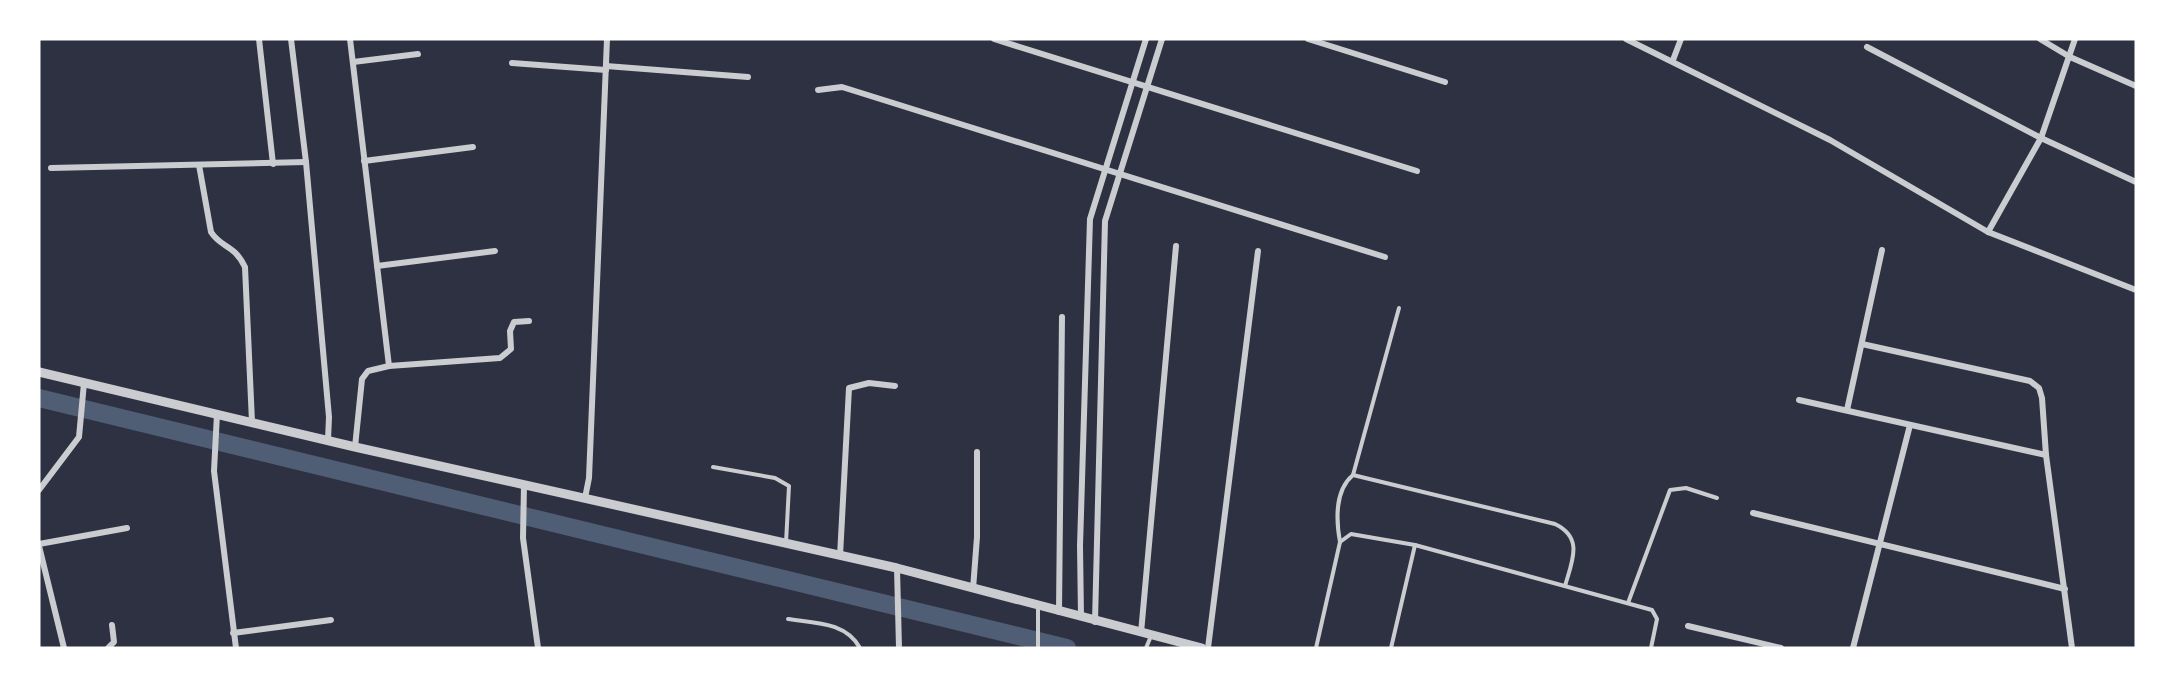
<svg xmlns="http://www.w3.org/2000/svg" width="2175" height="687" font-family="Ubuntu,sans-serif">
	<style>
		.lines { fill: none; stroke-linecap: round; stroke-linejoin: round }
		.canal { stroke: #4f5d75; stroke-width: 18 }
		.service { stroke: #caccd0; stroke-width: 4 }
		.minor { stroke: #caccd0; stroke-width: 6 }
		.tertiary { stroke: #caccd0; stroke-width: 9 }
	</style>
	<rect width="100%" height="100%" fill="#2d3142"/>
	<g class="lines">
		<!-- canal -->
		<polyline class="canal" points="39,398 1067,648"/>
		<!-- service -->
		<g class="service">
			<polyline points="713,467 775,478 789,486 786,543"/>
			<polyline points="1353,475 1399,308"/>
			<path d="M 1340,542 C 1336,520 1335,490 1353,475 L 1555,524 C 1584,538 1572,561 1565,586"/>
			<polyline points="1628,603 1670,490 1686,488 1717,498"/>
			<polyline points="1038,607 1038,648"/>
			<path d="M 788,619 C 815,623 846,622 860,648"/>
			<polyline points="1146,648 1151,636"/>
			<polyline points="1316,648 1340,542 1351,534 1415,545 1652,610 1657,619 1651,648"/>
			<polyline points="1391,648 1415,545"/>
		</g>
		<!-- minor -->
		<g class="minor">
			<polyline points="259,39 273,164"/>
			<polyline points="291,39 306,162 329,417 328,440"/>
			<polyline points="350,39 389,366"/>
			<polyline points="994,39 1417,171"/>
			<polyline points="1308,39 1445,82"/>
			<polyline points="1626,39 1830,140 1988,232 2136,290"/>
			<polyline points="2040,39 2070,57 2136,86"/>
			<polyline points="1867,47 2041,138 2136,182"/>
			<polyline points="1673,60 1681,39"/>
			<polyline points="353,62 418,54"/>
			<polyline points="512,63 606,70"/>
			<polyline points="606,66 748,77"/>
			<polyline points="818,90 842,87 1385,257"/>
			<polyline points="364,161 473,147"/>
			<path d="M 199,165 L 211,232 C 221,248 234,244 245,267 L 252,422"/>
			<polyline points="51,168 306,162"/>
			<polyline points="1988,232 2041,138 2075,39"/>
			<polyline points="377,266 495,251"/>
			<polyline points="1862,344 2030,381 2039,388 2042,398 2046,455 2072,648"/>
			<polyline points="1799,400 2046,455"/>
			<polyline points="1847,410 1882,250"/>
			<polyline points="217,414 214,471 236,648"/>
			<polyline points="355,447 362,379 368,371 389,366 500,358 511,349 510,331 514,322 529,321"/>
			<polyline points="524,485 523,538 538,648"/>
			<polyline points="39,490 79,437 84,383"/>
			<polyline points="585,498 589,478 607,39"/>
			<polyline points="1753,513 2065,589"/>
			<polyline points="39,544 127,528"/>
			<polyline points="39,546 64,648"/>
			<polyline points="840,556 849,388 869,383 895,386"/>
			<polyline points="897,568 899,648"/>
			<polyline points="973,589 977,537 977,452"/>
			<polyline points="1059,612 1062,317"/>
			<polyline points="1081,617 1080,546 1090,219 1146,39"/>
			<polyline points="1095,622 1105,221 1162,39"/>
			<polyline points="1688,626 1781,648"/>
			<polyline points="233,633 331,620"/>
			<polyline points="1141,633 1176,246"/>
			<polyline points="108,648 114,642 112,625"/>
			<polyline points="1208,648 1258,251"/>
			<polyline points="1853,648 1910,425"/>
		</g>
		<!-- tertiary -->
		<polyline class="tertiary" points="39,372 355,447 897,568 1202,648"/>
	</g>
	<!-- border -->
	<rect width="2175" height="687" fill="none" stroke="#ffffff" stroke-width="81"/>
</svg>
